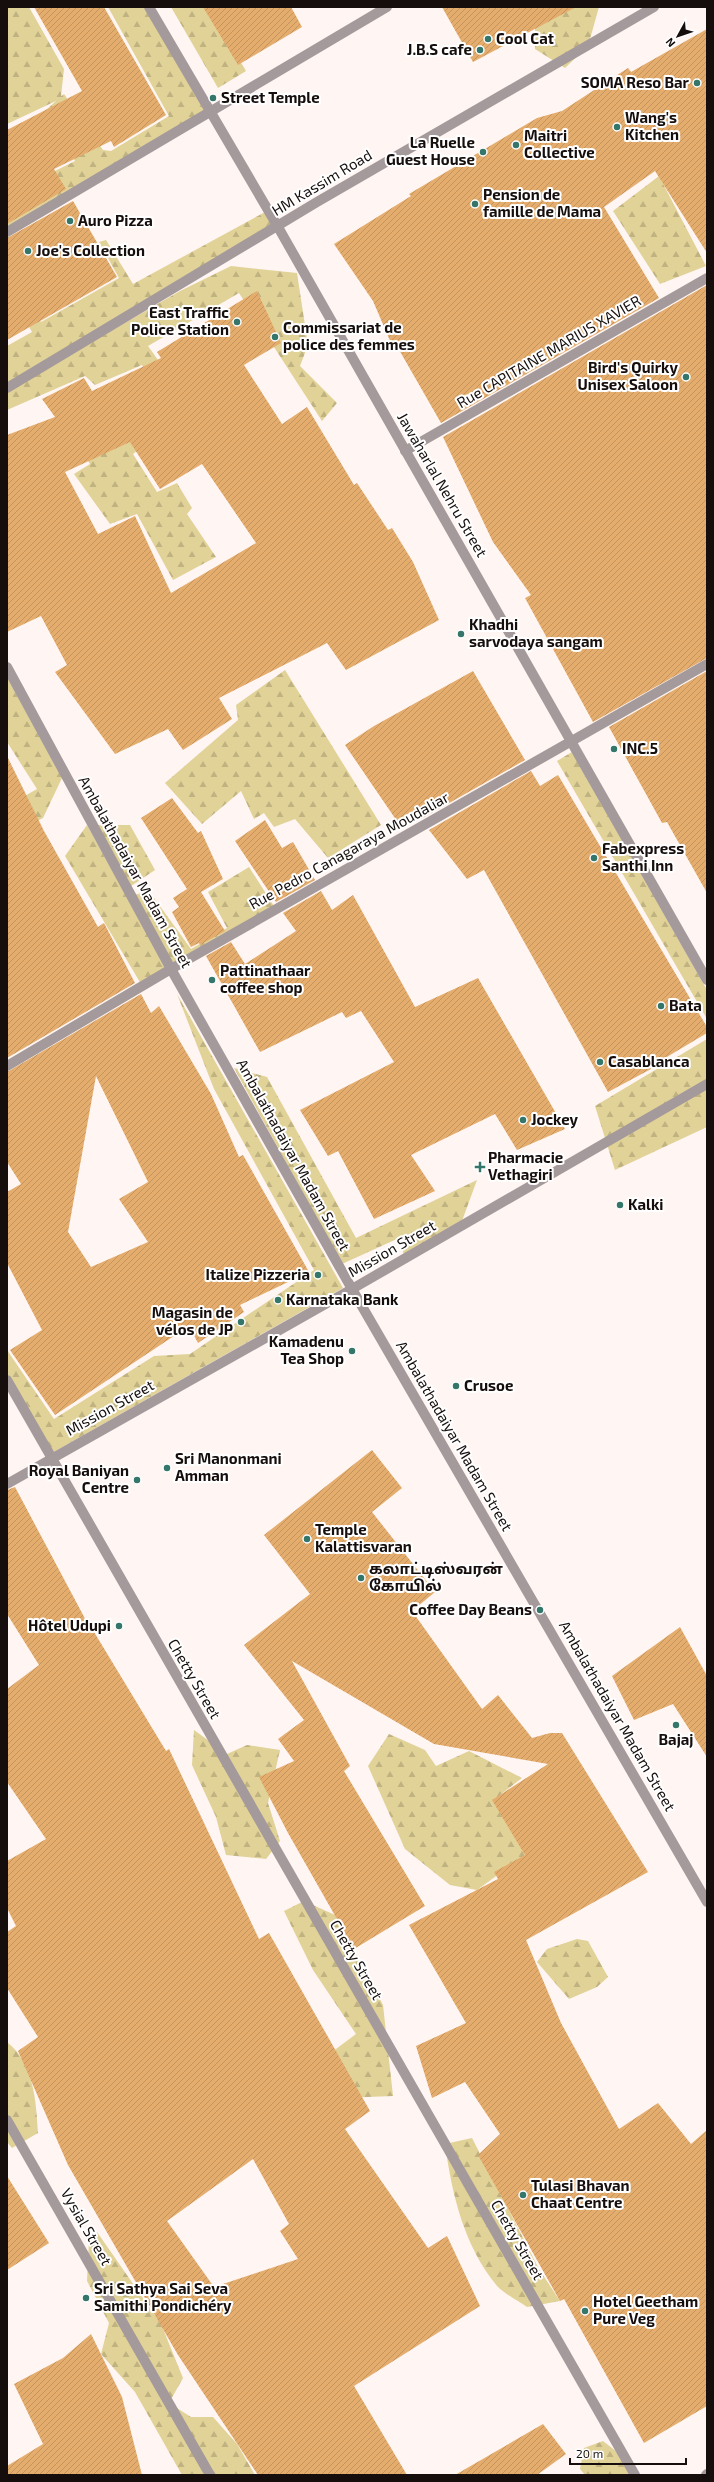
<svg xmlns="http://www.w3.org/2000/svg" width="714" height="2482" font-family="'Exo 2','Noto Sans Tamil',sans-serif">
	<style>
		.forest { fill: url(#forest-firs) }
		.building { fill: url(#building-hatch); fill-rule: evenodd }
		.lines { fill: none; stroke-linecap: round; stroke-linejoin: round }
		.minor { stroke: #a49a9b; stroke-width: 10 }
		.poi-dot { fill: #34776a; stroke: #fff; stroke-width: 1.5 }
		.labels { text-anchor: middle; stroke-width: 4; stroke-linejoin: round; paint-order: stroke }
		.poi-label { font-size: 15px; font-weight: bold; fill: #150e0c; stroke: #fff; text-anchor: start }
		.street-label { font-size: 15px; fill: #150e0c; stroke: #fff }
	</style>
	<defs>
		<pattern id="forest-firs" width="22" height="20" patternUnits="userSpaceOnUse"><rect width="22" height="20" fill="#e1d297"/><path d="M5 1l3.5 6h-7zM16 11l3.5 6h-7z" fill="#c0b381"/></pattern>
		<pattern id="building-hatch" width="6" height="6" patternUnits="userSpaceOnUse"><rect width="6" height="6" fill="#e5ad6d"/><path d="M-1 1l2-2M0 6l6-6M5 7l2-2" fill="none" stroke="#c4945d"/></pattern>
	</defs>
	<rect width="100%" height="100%" fill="#fff5f2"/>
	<!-- forest -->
	<g class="forest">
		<polygon points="7,7 29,7 64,69 61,96 64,94 103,150 111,151 169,116 108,7 145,7 208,112 7,230 7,195 75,161 46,110 56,101 7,124"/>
		<polygon points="171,7 208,7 246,71 218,88"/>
		<polygon points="535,7 599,7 588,46 565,68 535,49"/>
		<polygon points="659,176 706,266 660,284 613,211"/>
		<polygon points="267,211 276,226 7,385 7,346 32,332 18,307 27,299 41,322 119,278 99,242 106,240 133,284"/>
		<polygon points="231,266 297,273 308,345 300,366 337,403 322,421 239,293 148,346 191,406 133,454 157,492 177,483 192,508 187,514 216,557 173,580 137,514 110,524 74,474 90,464 84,455 171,411 142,365 95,385 85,376 7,410 7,391 180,291"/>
		<polygon points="285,670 381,825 328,858 295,819 274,827 264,813 254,819 241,791 202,824 165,783 238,720 236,705"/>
		<polygon points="7,677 62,778 43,818 7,836 7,806 37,789 7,742"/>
		<polygon points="572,752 707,990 707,1019 557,761"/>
		<polygon points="87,825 167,969 141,984 65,856"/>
		<polygon points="96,825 130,825 155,870 131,886"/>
		<polygon points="249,867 274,906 172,966 134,895 149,891 191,949 227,928 208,892"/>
		<polygon points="177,994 343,1288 52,1453 7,1373 7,1350 54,1419 154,1356 190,1354 314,1270 214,1089"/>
		<polygon points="707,1039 707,1127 615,1170 595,1106"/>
		<polygon points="234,1068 267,1077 356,1238 477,1180 462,1221 404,1255 399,1238 342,1264"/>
		<polygon points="194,1730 227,1754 247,1745 280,1750 268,1803 280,1841 266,1859 226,1855 216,1817 192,1765"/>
		<polygon points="389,1734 425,1750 436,1766 469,1751 522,1778 500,1795 525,1855 477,1890 450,1885 405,1849 368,1766"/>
		<polygon points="304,1901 335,1915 383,2005 393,2096 315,2099 292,2082 356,2034 313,1970 284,1911"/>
		<polygon points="577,1939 588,1941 608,1977 597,1987 569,1999 537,1962 547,1949"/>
		<path d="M 7,2042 C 34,2064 36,2100 38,2133 L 12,2148 L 7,2142 Z"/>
		<path d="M 472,2138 L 539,2269 L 560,2301 L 527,2307 C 518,2301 505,2294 497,2286 C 464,2246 452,2195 445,2144 Z"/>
		<polygon points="97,2232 161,2324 183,2378 169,2403 191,2417 213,2417 237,2444 255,2475 182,2475 135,2392 101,2354 109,2323 87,2281 89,2240"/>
		<polygon points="603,2441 626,2459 632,2475 585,2475 580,2469 584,2448"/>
	</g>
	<!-- building -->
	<g class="building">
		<polygon points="34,7 104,7 166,115 114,147 111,141 54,169 66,189 7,224 7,130 82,91"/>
		<polygon points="203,7 291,7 302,27 238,65"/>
		<polygon points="442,7 576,7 473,62"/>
		<polygon points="707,29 707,253 655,171 604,207 659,298 441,423 394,341 391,343 373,301 334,244 411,196 409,194 537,118 562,111 628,68 631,72"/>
		<polygon points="73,201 117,277 7,340 7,238"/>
		<polygon points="707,285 707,658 593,722 525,598 531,595 493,542 443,437"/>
		<path d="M 257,291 L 281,343 L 244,365 L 282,424 L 307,407 L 354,485 L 357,483 L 388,530 L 392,528 L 413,562 L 439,620 L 346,670 L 327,643 L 219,698 L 232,719 L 183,750 L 168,729 L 115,754 L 55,672 L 67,665 L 41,616 L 7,632 L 7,435 L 55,417 L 42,399 L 84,378 L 92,391 L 161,358 L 157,352 ZM 130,442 L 160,489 L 202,464 L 256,543 L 171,593 L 135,516 L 98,534 L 65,472 Z"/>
		<polygon points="473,671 525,760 421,819 418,815 401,827 345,745 374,726"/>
		<polygon points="707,671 707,893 667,822 662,823 609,727"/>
		<polygon points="7,756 44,831 98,927 104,923 135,983 7,1058"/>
		<polygon points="531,771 540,786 558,775 707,1027 707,1033 650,1067 651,1069 608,1092 484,870 467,879 429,830"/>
		<polygon points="172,798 198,833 201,831 223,879 201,892 225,931 200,945 199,943 191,947 172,912 179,907 173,898 187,889 141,818"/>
		<polygon points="265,820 282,848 293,842 315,880 276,902 235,841"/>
		<polygon points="321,891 332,910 353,895 415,1007 478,978 565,1129 517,1150 495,1114 411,1155 435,1191 374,1219 338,1151 328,1156 300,1110 394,1062 361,1011 346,1018 342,1012 260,1052 206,956 231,942 245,964 296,931 283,913"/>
		<path d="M 141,994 L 151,1013 L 159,1006 L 211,1094 L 239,1157 L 243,1155 L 309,1272 L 240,1305 L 244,1312 L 198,1343 L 189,1326 L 55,1415 L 10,1350 L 42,1330 L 7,1263 L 7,1192 L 21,1184 L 7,1162 L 7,1072 ZM 96,1076 L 148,1182 L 119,1199 L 148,1242 L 91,1267 L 68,1232 Z"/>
		<polygon points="372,1450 402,1488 372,1512 435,1592 412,1611 482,1709 498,1695 532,1738 550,1733 562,1733 648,1872 526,1940 561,2023 619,2129 658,2103 691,2144 707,2130 707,2406 644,2443 564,2299 560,2301 478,2155 500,2134 465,2082 432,2098 416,2046 466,2023 409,1925 498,1879 494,1872 525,1855 492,1800 548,1764 434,1744 292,1661 350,1766 344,1771 425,1906 354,1949 288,1833 259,1777 294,1761 278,1739 304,1720 244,1645 310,1594 264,1535"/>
		<path d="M 15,1487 L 90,1628 L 91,1627 L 166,1751 L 169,1749 L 259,1939 L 269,1933 L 370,2111 L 345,2129 L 428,2248 L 447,2236 L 480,2306 L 354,2386 L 407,2475 L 258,2475 L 178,2355 L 68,2165 L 18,2051 L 38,2037 L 7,1988 L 7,1932 L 16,1926 L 7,1908 L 7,1861 L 46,1839 L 7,1782 L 7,1689 L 39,1665 L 7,1614 L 7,1490 ZM 253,2159 L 289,2224 L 280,2231 L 298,2259 L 214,2287 L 167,2221 Z"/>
		<polygon points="680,1627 707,1676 707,1757 673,1704 634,1720 612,1676"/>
		<polygon points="7,2176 49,2243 7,2270"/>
		<polygon points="91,2334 122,2397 142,2475 7,2475 7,2466 43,2444 14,2384 63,2358"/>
		<polygon points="543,2424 566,2454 537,2475 455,2475"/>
	</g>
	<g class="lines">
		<!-- minor -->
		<g class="minor">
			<polyline points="149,7 278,227 707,980"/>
			<polyline points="7,232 387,7"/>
			<polyline points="7,388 317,202 654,7"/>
			<polyline points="405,451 707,278"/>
			<polyline points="7,667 171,969 352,1289 707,1902"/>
			<polyline points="7,1066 171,969 707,664"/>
			<polyline points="7,1380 635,2475"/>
			<polyline points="7,1484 352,1289 707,1084"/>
			<polyline points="7,2120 210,2475"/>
			<polyline points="706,2475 707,2474"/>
		</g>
	</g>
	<!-- markers -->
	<g class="poi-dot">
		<circle cx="488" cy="39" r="4"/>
		<circle cx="480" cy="50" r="4"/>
		<circle cx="697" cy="83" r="4"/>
		<circle cx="213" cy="98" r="4"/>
		<circle cx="617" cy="127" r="4"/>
		<circle cx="516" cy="145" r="4"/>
		<circle cx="483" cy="152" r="4"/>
		<circle cx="475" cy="204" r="4"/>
		<circle cx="70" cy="221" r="4"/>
		<circle cx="28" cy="251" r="4"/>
		<circle cx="237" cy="322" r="4"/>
		<circle cx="275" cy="337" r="4"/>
		<circle cx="686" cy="377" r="4"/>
		<circle cx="461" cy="634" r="4"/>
		<circle cx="614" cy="749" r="4"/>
		<circle cx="594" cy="858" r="4"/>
		<circle cx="212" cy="980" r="4"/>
		<circle cx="661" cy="1006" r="4"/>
		<circle cx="600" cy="1062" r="4"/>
		<circle cx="523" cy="1120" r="4"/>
		<path d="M478 1161h4v4h4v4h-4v4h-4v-4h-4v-4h4z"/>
		<circle cx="620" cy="1205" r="4"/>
		<circle cx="318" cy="1275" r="4"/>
		<circle cx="278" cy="1300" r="4"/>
		<circle cx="241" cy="1322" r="4"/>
		<circle cx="352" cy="1351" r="4"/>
		<circle cx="456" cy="1386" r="4"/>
		<circle cx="167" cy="1468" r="4"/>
		<circle cx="137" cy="1480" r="4"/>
		<circle cx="307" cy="1539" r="4"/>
		<circle cx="361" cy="1578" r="4"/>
		<circle cx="540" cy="1610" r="4"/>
		<circle cx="119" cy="1626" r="4"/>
		<circle cx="676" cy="1725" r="4"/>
		<circle cx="523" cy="2195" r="4"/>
		<circle cx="86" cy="2298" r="4"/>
		<circle cx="585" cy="2311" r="4"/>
	</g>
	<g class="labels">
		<!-- poi labels -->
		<g class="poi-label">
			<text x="496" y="44">Cool Cat</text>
			<text x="472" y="55" text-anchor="end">J.B.S cafe</text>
			<text x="689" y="88" text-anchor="end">SOMA Reso Bar</text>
			<text x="221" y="103">Street Temple</text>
			<text x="625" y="123">Wang's<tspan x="625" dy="17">Kitchen</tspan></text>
			<text x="524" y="141">Maitri<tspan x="524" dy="17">Collective</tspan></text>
			<text x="475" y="148" text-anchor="end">La Ruelle<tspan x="475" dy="17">Guest House</tspan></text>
			<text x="483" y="200">Pension de<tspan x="483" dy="17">famille de Mama</tspan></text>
			<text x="78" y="226">Auro Pizza</text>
			<text x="36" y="256">Joe's Collection</text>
			<text x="229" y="318" text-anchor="end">East Traffic<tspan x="229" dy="17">Police Station</tspan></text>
			<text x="283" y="333">Commissariat de<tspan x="283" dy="17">police des femmes</tspan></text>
			<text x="678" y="373" text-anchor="end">Bird's Quirky<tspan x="678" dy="17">Unisex Saloon</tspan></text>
			<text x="469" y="630">Khadhi<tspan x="469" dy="17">sarvodaya sangam</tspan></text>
			<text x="622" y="754">INC.5</text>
			<text x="602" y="854">Fabexpress<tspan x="602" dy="17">Santhi Inn</tspan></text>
			<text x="220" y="976">Pattinathaar<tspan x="220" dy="17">coffee shop</tspan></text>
			<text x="669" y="1011">Bata</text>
			<text x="608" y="1067">Casablanca</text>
			<text x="531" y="1125">Jockey</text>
			<text x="488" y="1163">Pharmacie<tspan x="488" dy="17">Vethagiri</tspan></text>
			<text x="628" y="1210">Kalki</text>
			<text x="310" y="1280" text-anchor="end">Italize Pizzeria</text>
			<text x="286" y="1305">Karnataka Bank</text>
			<text x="233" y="1318" text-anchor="end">Magasin de<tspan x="233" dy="17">vélos de JP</tspan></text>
			<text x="344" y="1347" text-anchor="end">Kamadenu<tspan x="344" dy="17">Tea Shop</tspan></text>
			<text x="464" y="1391">Crusoe</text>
			<text x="175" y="1464">Sri Manonmani<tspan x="175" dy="17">Amman</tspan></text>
			<text x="129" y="1476" text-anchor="end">Royal Baniyan<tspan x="129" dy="17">Centre</tspan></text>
			<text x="315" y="1535">Temple<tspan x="315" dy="17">Kalattisvaran</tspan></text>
			<text x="369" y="1574">கலாட்டிஸ்வரன்<tspan x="369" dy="17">கோயில்</tspan></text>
			<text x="532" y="1615" text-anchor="end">Coffee Day Beans</text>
			<text x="111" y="1631" text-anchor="end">Hôtel Udupi</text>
			<text x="676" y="1745" text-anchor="middle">Bajaj</text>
			<text x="531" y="2191">Tulasi Bhavan<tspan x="531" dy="17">Chaat Centre</tspan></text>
			<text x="94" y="2294">Sri Sathya Sai Seva<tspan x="94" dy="17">Samithi Pondichéry</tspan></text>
			<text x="593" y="2307">Hotel Geetham<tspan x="593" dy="17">Pure Veg</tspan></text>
		</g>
		<!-- street labels -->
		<g class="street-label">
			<text transform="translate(322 183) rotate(-31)" y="5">HM Kassim Road</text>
			<text transform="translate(549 352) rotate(-30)" y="5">Rue CAPITAINE MARIUS XAVIER</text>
			<text transform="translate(442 485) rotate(60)" y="5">Jawaharlal Nehru Street</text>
			<text transform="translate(349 851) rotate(-29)" y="5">Rue Pedro Canagaraya Moudaliar</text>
			<text transform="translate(135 872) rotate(61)" y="5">Ambalathadaiyar Madam Street</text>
			<text transform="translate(293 1155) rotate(61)" y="5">Ambalathadaiyar Madam Street</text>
			<text transform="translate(392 1249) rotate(-30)" y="5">Mission Street</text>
			<text transform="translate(110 1408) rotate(-29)" y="5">Mission Street</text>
			<text transform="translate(454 1436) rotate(60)" y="5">Ambalathadaiyar Madam Street</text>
			<text transform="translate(194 1679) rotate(60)" y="5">Chetty Street</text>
			<text transform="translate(617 1716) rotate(60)" y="5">Ambalathadaiyar Madam Street</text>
			<text transform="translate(356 1960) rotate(60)" y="5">Chetty Street</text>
			<text transform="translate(86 2227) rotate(60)" y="5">Vysial Street</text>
			<text transform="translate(517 2240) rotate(60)" y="5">Chetty Street</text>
		</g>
	</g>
	<!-- border -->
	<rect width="714" height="2482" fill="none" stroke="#150e0c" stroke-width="16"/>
	<!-- north arrow -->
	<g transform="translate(678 36) rotate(230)" stroke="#ffffff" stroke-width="3" paint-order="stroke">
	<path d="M0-3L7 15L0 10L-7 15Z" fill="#150e0c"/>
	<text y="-6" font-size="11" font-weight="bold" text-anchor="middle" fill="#150e0c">N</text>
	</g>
	<!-- scale -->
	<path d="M570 2458v6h116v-6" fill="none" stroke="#150e0c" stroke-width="2"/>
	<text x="576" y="2458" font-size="12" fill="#150e0c" stroke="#ffffff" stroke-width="3" paint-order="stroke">20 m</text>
</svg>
